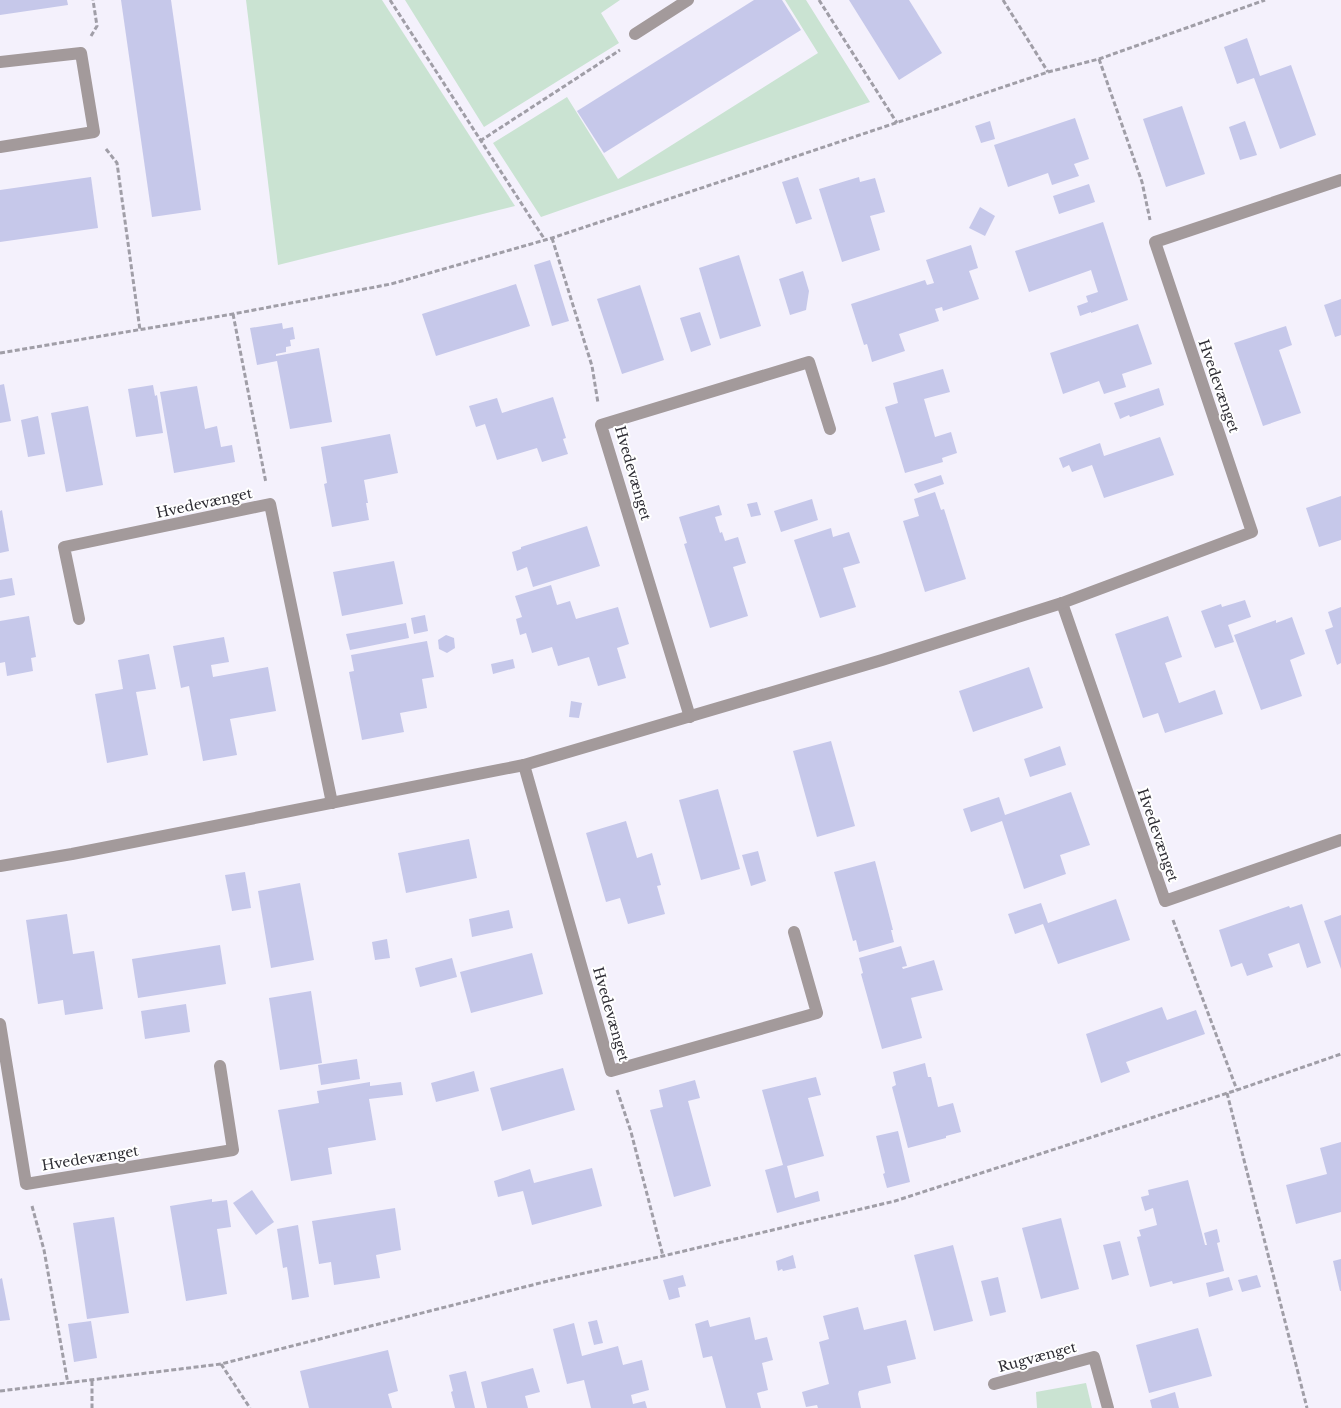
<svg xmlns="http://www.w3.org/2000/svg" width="1341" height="1408" font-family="'Libre Baskerville',serif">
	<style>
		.green { fill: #cae3d2 }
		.building { fill: #c6c8ea }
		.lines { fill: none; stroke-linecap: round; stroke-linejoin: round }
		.path { stroke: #a09ea7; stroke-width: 3; stroke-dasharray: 5 2.5; stroke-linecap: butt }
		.minor { stroke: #a39a9b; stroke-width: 12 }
		.labels { text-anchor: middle; stroke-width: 4; stroke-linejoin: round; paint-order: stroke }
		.street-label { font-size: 14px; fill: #2e2d34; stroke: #fff }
	</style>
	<rect width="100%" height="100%" fill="#f4f1fc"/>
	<!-- green -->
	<g class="green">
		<polygon points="246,0 382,0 515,206 278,265"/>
		<polygon points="405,0 620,0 601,13 619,43 484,127"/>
		<polygon points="785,0 806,0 870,102 541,217 493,143 567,97 618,179 818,53"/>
		<polygon points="1086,1383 1092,1408 1037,1408 1036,1392"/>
	</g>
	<!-- building -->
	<g class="building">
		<polygon points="0,0 67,0 68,5 0,15"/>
		<polygon points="121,0 171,0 201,210 152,217"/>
		<polygon points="754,0 782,0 801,30 604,153 577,111"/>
		<polygon points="849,0 909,0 942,53 899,80"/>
		<polygon points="1247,38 1260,76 1291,65 1316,135 1280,149 1254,78 1237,84 1224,47"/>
		<polygon points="1182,106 1205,174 1166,187 1143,119"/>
		<polygon points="1075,118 1089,159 1074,164 1079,176 1052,185 1048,173 1008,187 994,145"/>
		<polygon points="990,121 995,139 981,143 975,126"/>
		<polygon points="1245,121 1257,155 1240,160 1229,127"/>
		<polygon points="91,177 98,228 0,242 0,190"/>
		<polygon points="798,177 812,219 796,224 782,182"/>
		<polygon points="859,177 860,182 875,178 885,212 870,216 880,250 842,262 819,189"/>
		<polygon points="1089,184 1095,202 1059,214 1053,196"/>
		<polygon points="980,207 995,216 985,236 969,228"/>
		<polygon points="1103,222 1128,300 1091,313 1091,312 1080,316 1077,306 1088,302 1086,296 1098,292 1091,270 1029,292 1015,251"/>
		<polygon points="971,245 978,268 969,271 979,299 943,311 942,307 935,309 939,321 899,334 905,351 872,362 867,344 864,345 851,304 925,280 927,285 934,283 926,260"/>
		<polygon points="739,255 761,326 720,339 699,268"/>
		<polygon points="550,260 569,321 552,326 534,265"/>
		<polygon points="803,271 809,291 806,310 790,315 779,279"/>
		<polygon points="516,284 530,326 436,356 422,314"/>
		<polygon points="640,285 664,360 622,374 597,299"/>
		<polygon points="1341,299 1341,335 1335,337 1324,305"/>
		<polygon points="700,312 711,345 691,352 680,318"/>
		<polygon points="282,323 283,329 293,327 295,339 290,340 291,346 286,347 286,352 276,354 276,356 319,348 332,422 290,429 277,361 257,365 250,328"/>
		<polygon points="1138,324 1152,364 1122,374 1126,387 1104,394 1099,381 1063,394 1050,353"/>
		<polygon points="1286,326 1292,345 1279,350 1301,413 1263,426 1234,343"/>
		<polygon points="943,369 950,392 924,399 935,437 951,432 957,453 942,458 943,462 905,473 885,407 898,403 893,383"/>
		<polygon points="4,384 11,421 0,423 0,385"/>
		<polygon points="153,385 155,396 157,395 163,433 136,437 128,389"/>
		<polygon points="197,386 205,429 217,426 221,447 232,445 235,462 174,473 160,392"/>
		<polygon points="1159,388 1164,405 1130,417 1129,415 1120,419 1114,403"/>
		<polygon points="553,397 566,438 563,439 568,454 542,462 537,448 497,460 485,424 476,427 469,406 497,398 502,413"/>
		<polygon points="88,406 103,485 66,492 51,413"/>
		<polygon points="38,416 45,454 28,457 21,420"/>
		<polygon points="390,434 398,473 364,480 368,503 366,503 369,520 332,527 324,484 327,483 321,447"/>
		<polygon points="1160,437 1174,475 1104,498 1092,465 1072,472 1069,465 1063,468 1059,458 1100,443 1104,456"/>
		<polygon points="941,475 944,484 918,493 914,484"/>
		<polygon points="935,492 941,510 944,509 966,579 925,592 903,521 919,516 914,499"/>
		<polygon points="1341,496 1341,540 1319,547 1306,508"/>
		<polygon points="812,499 818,520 781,532 774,511"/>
		<polygon points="757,502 761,515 751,517 747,504"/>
		<polygon points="719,505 722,515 715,517 720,533 722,532 725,541 738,537 746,563 733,567 748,616 710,628 684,544 687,543 679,517"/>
		<polygon points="2,510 9,551 0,553 0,511"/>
		<polygon points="587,526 600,566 533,587 527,567 517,571 512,552 521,549 521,547"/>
		<polygon points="831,528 833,537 849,532 860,563 843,568 856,607 820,618 794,540"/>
		<polygon points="394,561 403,604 342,616 333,572"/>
		<polygon points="12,578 15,595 0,598 0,580"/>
		<polygon points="551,585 557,605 570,601 576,619 618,607 629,644 617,648 626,678 598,686 589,657 558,666 552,647 532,653 526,633 520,635 516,619 522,617 515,596"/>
		<polygon points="1245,600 1251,617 1228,625 1234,642 1215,648 1201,611 1221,604 1222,607"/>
		<polygon points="1341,607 1341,663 1337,665 1325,630 1333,627 1328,612"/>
		<polygon points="425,615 428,631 414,634 411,618"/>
		<polygon points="29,616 36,657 31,658 33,671 7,676 5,662 0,663 0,621"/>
		<polygon points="1168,616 1182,657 1165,663 1179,703 1215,690 1223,714 1165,733 1158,713 1143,718 1115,634"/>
		<polygon points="1292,617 1305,654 1290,660 1302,696 1261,710 1234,635 1276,620 1276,623"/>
		<polygon points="406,623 409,638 350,650 346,634"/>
		<polygon points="446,635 454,638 455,648 447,653 439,649 438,640"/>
		<polygon points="224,637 229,662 211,665 213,677 268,667 276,711 230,719 237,755 203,761 189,686 181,688 173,646"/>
		<polygon points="427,641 434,677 422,679 427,708 400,713 404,732 362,740 349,672 354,671 351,655"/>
		<polygon points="149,654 156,689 136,692 148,755 107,763 95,694 123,689 118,660"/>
		<polygon points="513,659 515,668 493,674 491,664"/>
		<polygon points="1029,667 1043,708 973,732 959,691"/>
		<polygon points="571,701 582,703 579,718 569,717"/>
		<polygon points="831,741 855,826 817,837 793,751"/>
		<polygon points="1060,746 1066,765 1030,777 1024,759"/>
		<polygon points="718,789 740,869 701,880 679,800"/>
		<polygon points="1071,792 1090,845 1060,855 1066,874 1024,889 1002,821 971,832 963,809 999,797 1005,815"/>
		<polygon points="626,821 637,858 652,853 661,885 657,886 665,914 628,924 620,898 606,902 586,833"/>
		<polygon points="469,839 477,878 406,893 398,853"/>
		<polygon points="758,851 766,881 751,886 742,855"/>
		<polygon points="875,861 893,930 891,930 894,942 859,952 856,940 853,941 834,872"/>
		<polygon points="245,872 251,908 232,911 225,875"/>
		<polygon points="300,883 314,960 271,968 258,891"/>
		<polygon points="1116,899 1130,940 1058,964 1043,924 1015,934 1008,914 1041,903 1048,923"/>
		<polygon points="1302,904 1321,963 1307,968 1299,943 1268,954 1273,967 1247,976 1242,963 1231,967 1219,930 1289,906 1290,908"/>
		<polygon points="509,910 513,928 472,937 469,919"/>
		<polygon points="67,914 73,954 94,951 103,1009 65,1015 63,1000 38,1004 26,920"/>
		<polygon points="1341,915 1341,969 1324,921"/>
		<polygon points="387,939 390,958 375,960 372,942"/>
		<polygon points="220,945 226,984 138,998 132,959"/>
		<polygon points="901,946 907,966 902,967 903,969 934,960 943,990 911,998 922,1038 882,1049 861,974 863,973 859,958"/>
		<polygon points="532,953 543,994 471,1013 460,972"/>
		<polygon points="452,958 457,977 420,987 415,968"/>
		<polygon points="311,991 322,1063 280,1070 269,998"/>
		<polygon points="186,1004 190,1032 145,1039 141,1011"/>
		<polygon points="1162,1007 1167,1020 1196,1010 1205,1034 1126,1062 1130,1072 1101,1083 1086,1034"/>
		<polygon points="357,1059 360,1079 321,1085 318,1065"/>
		<polygon points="925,1063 928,1077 931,1077 938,1107 953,1103 961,1132 946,1136 946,1138 908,1148 892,1087 896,1085 893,1072"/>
		<polygon points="563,1068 575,1110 502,1131 490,1088"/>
		<polygon points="474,1071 479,1091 436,1102 431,1083"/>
		<polygon points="816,1077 821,1095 808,1098 824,1156 787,1166 795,1198 818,1191 820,1201 777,1213 765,1170 783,1165 762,1090"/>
		<polygon points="695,1080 700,1098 688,1101 711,1186 674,1197 650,1110 663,1107 659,1090"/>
		<polygon points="370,1082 370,1086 401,1082 403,1095 369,1099 376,1140 328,1148 332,1174 291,1181 278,1110 319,1103 317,1091"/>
		<polygon points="898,1131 910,1182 887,1188 883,1174 885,1173 876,1136"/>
		<polygon points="1341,1142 1341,1212 1296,1224 1286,1185 1327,1174 1320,1148"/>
		<polygon points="592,1168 602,1206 532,1225 523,1191 498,1197 494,1181 530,1169 534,1183"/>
		<polygon points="1188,1180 1205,1245 1207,1245 1204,1233 1217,1229 1220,1242 1217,1243 1224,1271 1173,1284 1172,1281 1150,1287 1137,1237 1141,1236 1139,1230 1157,1225 1153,1208 1145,1211 1141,1197 1149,1195 1148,1190"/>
		<polygon points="252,1190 274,1222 256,1235 233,1203"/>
		<polygon points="212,1199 212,1202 227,1200 231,1227 217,1229 227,1294 186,1301 170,1206"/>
		<polygon points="395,1208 401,1250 376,1255 380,1278 334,1285 331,1262 319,1264 312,1221"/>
		<polygon points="114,1217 129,1313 87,1319 73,1223"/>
		<polygon points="1061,1218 1079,1289 1041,1299 1022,1228"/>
		<polygon points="298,1225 309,1297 292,1300 287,1267 283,1268 277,1229"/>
		<polygon points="1120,1241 1129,1275 1112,1280 1103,1245"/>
		<polygon points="953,1245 973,1321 934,1331 914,1255"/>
		<polygon points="793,1255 796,1268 783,1271 782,1269 778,1271 776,1261"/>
		<polygon points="1341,1259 1341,1291 1340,1291 1333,1261"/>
		<polygon points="683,1275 686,1286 678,1288 680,1297 669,1300 663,1280"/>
		<polygon points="1257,1275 1261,1287 1242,1292 1238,1280"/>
		<polygon points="998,1277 1006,1312 990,1316 981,1281"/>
		<polygon points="1229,1277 1233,1290 1209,1297 1206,1283"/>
		<polygon points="2,1278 10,1320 0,1321 0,1279"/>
		<polygon points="858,1307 864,1330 906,1320 916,1359 887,1366 891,1383 859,1391 858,1394 861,1408 818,1408 817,1405 806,1407 802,1392 829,1384 819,1342 829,1339 823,1316"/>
		<polygon points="750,1317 755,1340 767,1337 773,1360 762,1363 768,1390 757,1393 761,1408 726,1408 712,1356 703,1358 695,1324 708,1320 710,1327"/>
		<polygon points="597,1320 603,1343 594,1345 588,1322"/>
		<polygon points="91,1321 97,1358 74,1362 68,1324"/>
		<polygon points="574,1323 582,1356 618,1346 623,1365 642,1360 649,1390 631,1395 633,1404 645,1401 647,1408 591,1408 584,1380 567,1384 553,1329"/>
		<polygon points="1198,1328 1212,1376 1149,1393 1136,1345"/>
		<polygon points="388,1350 398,1391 388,1394 392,1408 309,1408 300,1371"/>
		<polygon points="533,1368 540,1392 525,1396 528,1408 487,1408 481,1382"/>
		<polygon points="466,1371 475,1408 455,1408 451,1392 453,1391 449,1375"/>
		<polygon points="1175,1392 1179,1408 1152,1408 1150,1400"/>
	</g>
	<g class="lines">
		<!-- path -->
		<g class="path">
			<polyline points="390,0 545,240"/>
			<polyline points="819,0 897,123"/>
			<polyline points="1003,0 1048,72"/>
			<polyline points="91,36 97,26 93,0"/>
			<polyline points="1099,59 1142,182 1150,220"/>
			<polyline points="480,141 620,50"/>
			<polyline points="106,149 117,163 140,330"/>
			<polyline points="552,238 592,366 598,403"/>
			<polyline points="233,314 266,483"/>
			<polyline points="0,353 233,314 391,284 552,238 1048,72 1099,59 1265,0"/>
			<polyline points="1173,920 1237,1090"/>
			<polyline points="617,1090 631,1132 663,1256"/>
			<polyline points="1227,1093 1307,1408"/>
			<polyline points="32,1206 44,1250 68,1384"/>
			<polyline points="221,1364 250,1408"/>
			<polyline points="92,1381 92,1408"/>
			<polyline points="0,1391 221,1364 548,1281 663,1256 895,1201 1237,1090 1341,1054"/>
		</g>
		<!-- minor -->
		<g class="minor">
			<polyline points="635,34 688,0"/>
			<polyline points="0,62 81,53 94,132 0,147"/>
			<polyline points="1062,603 1165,901 1341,840"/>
			<polyline points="79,619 64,547 270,504 332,803"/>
			<polyline points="690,717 601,425 809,362 830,429"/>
			<polyline points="524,765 611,1071 817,1013 794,932"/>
			<polyline points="0,866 72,854 524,765 882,660 1062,603 1252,532 1155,242 1341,180"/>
			<polyline points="0,1024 26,1184 233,1150 220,1066"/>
			<polyline points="994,1384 1094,1357 1108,1408"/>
		</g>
	</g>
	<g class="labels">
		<!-- street labels -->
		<g class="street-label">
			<text transform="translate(1219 386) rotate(71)" y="5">Hvedevænget</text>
			<text transform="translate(633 473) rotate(74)" y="5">Hvedevænget</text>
			<text transform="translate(204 503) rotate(-12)" y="5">Hvedevænget</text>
			<text transform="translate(1158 835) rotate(71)" y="5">Hvedevænget</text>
			<text transform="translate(611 1014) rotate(74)" y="5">Hvedevænget</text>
			<text transform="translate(90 1158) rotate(-9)" y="5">Hvedevænget</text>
			<text transform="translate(1037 1357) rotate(-15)" y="5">Rugvænget</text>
		</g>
	</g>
</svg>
